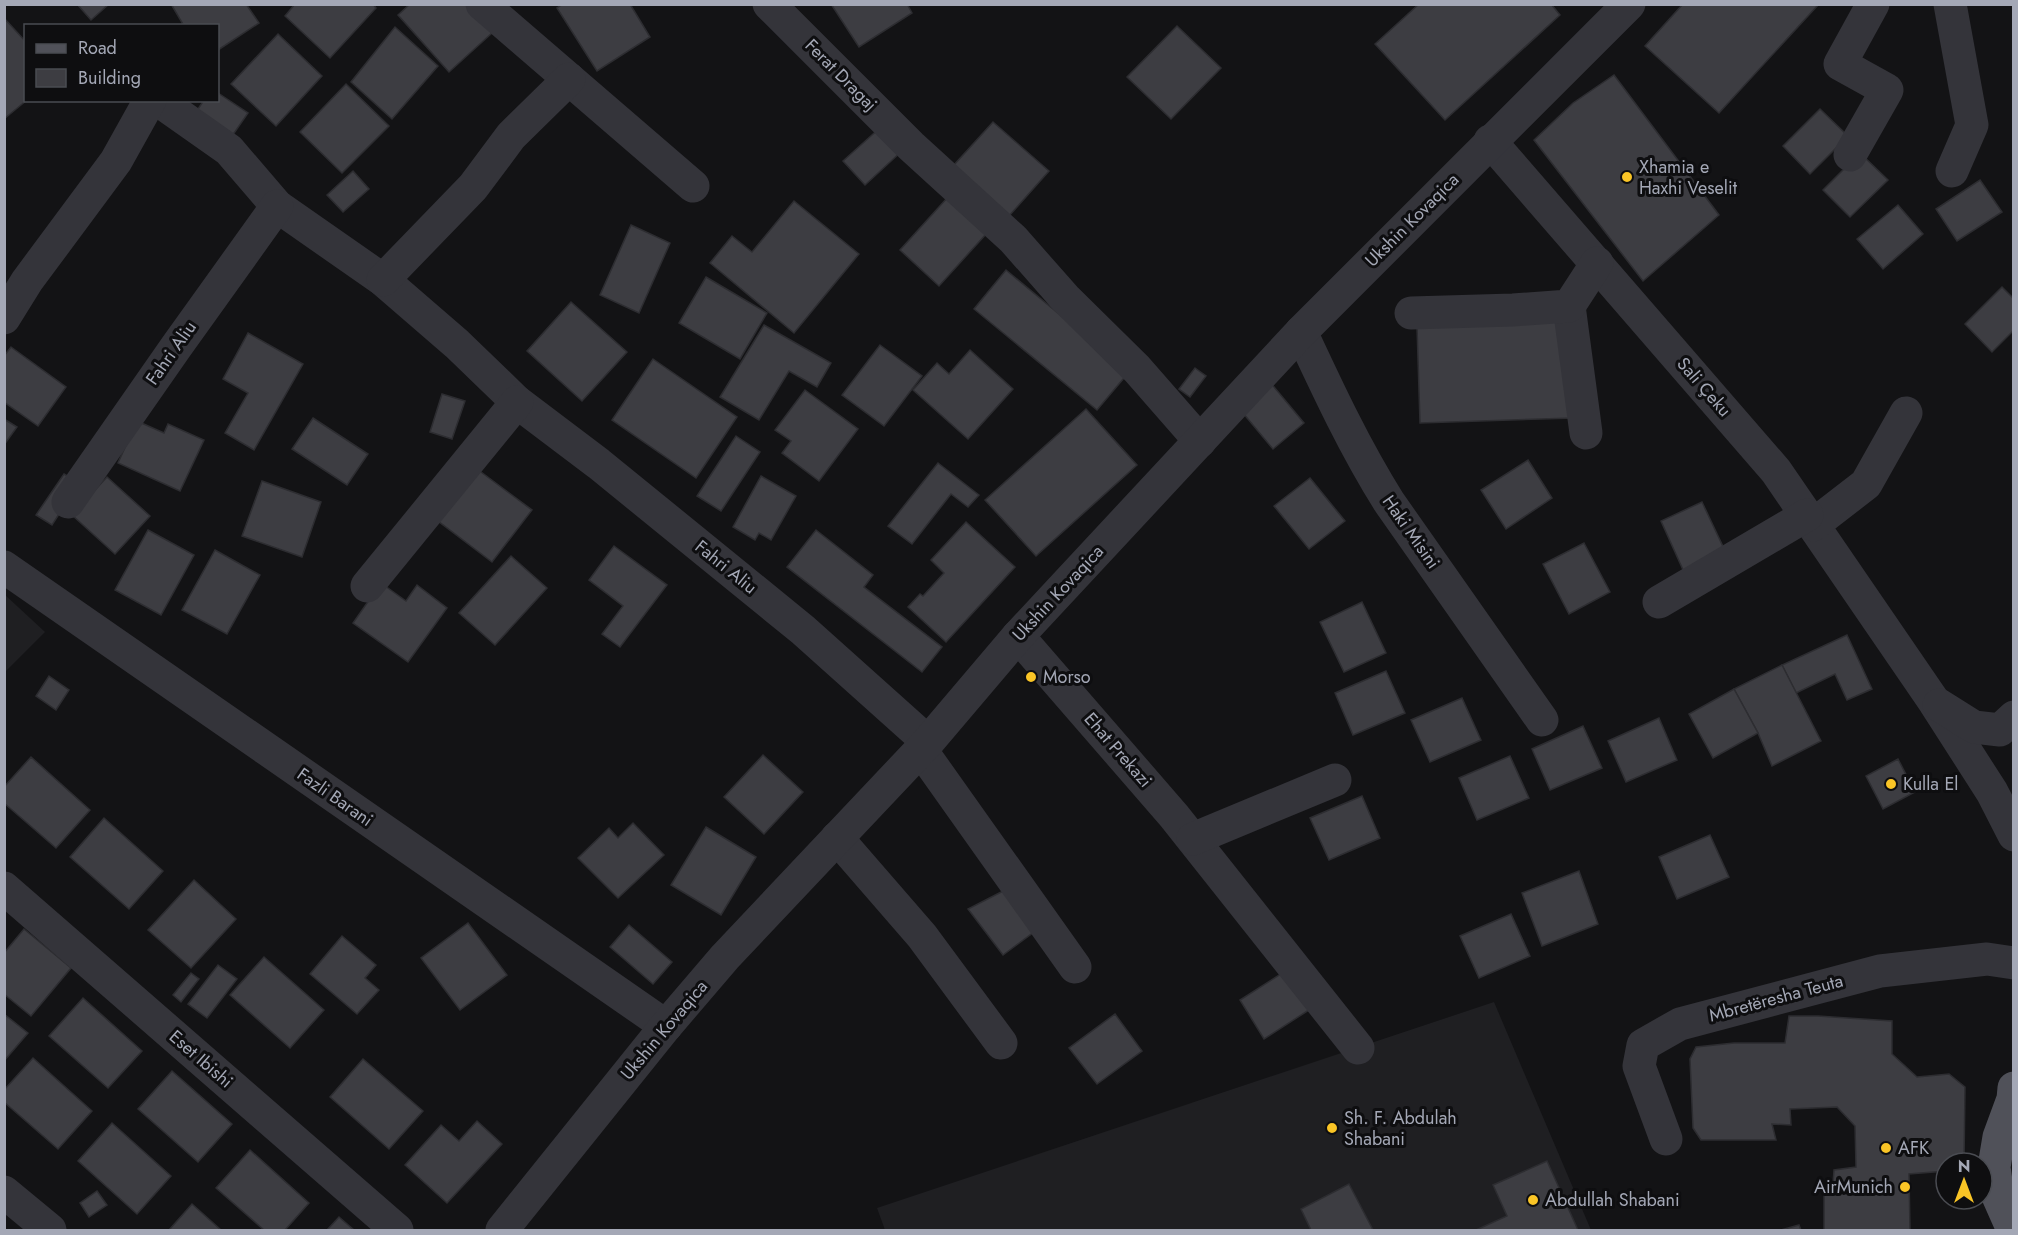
<svg xmlns="http://www.w3.org/2000/svg" width="2018" height="1235" font-family="Jost,sans-serif">
	<style>
		.built { fill: #1f1f22 }
		.building { fill: #3d3d42; stroke: #2d2d31; stroke-width: 1.5 }
		.lines { fill: none; stroke-linecap: round; stroke-linejoin: round }
		.minor { stroke: #34343a; stroke-width: 33 }
		.major { stroke: #505159; stroke-width: 33 }
		.poi-dot { fill: #fac526; stroke: #0e0e10; stroke-width: 2 }
		.labels { text-anchor: middle; stroke-width: 6; stroke-linejoin: round; paint-order: stroke }
		.street-label { font-size: 18px; fill: #a4a8b6; stroke: #0e0e10 }
		.poi-label { font-size: 18px; fill: #a4a8b6; stroke: #0e0e10; text-anchor: start }
	</style>
	<rect width="100%" height="100%" fill="#131315"/>
	<!-- built -->
	<g class="built">
		<polygon points="4,594 45,632 5,672 4,672"/>
		<polygon points="1494,1002 1591,1230 885,1230 877,1208"/>
	</g>
	<!-- building -->
	<g class="building">
		<polygon points="77,4 109,4 91,20"/>
		<polygon points="171,4 246,4 259,23 218,50 218,26 184,26"/>
		<polygon points="295,4 373,4 376,8 330,58 285,16"/>
		<polygon points="410,4 466,4 492,33 449,72 398,15"/>
		<polygon points="563,4 630,4 650,37 597,71 557,8"/>
		<polygon points="831,4 907,4 912,13 859,47"/>
		<polygon points="1419,4 1551,4 1560,15 1445,120 1375,44"/>
		<polygon points="1683,4 1819,4 1719,113 1645,46"/>
		<polygon points="4,18 26,42 27,100 4,119"/>
		<polygon points="1177,26 1221,68 1171,119 1127,77"/>
		<polygon points="395,27 438,66 392,119 351,82"/>
		<polygon points="278,34 322,76 276,126 231,84"/>
		<polygon points="1614,75 1719,215 1643,281 1534,140 1573,103"/>
		<polygon points="346,84 389,126 342,173 300,132"/>
		<polygon points="218,93 248,113 230,139 194,115 204,100 218,100"/>
		<polygon points="1820,109 1848,136 1810,174 1783,146"/>
		<polygon points="993,122 1049,171 1009,216 953,166"/>
		<polygon points="882,126 903,150 865,185 843,161"/>
		<polygon points="1860,153 1888,180 1850,217 1823,190"/>
		<polygon points="353,171 369,189 343,212 327,195"/>
		<polygon points="1980,180 2002,212 1957,241 1936,209"/>
		<polygon points="948,197 987,233 939,286 900,250"/>
		<polygon points="794,201 859,254 794,333 710,263 732,236 752,252"/>
		<polygon points="1898,205 1923,234 1883,269 1857,239"/>
		<polygon points="631,225 670,243 639,313 600,295"/>
		<polygon points="1006,270 1129,372 1097,410 974,309"/>
		<polygon points="706,277 767,313 740,359 679,323"/>
		<polygon points="2002,287 2014,299 2014,330 1992,352 1965,324"/>
		<polygon points="571,302 627,352 582,401 527,351"/>
		<polygon points="1570,321 1574,418 1420,423 1417,327"/>
		<polygon points="764,325 831,363 817,387 789,371 759,420 720,397"/>
		<polygon points="248,333 303,364 254,450 225,433 248,393 223,379"/>
		<polygon points="880,345 922,376 884,426 842,395"/>
		<polygon points="11,347 66,387 38,426 4,402 4,356"/>
		<polygon points="970,350 1013,389 968,439 913,390 937,363 949,374"/>
		<polygon points="653,359 737,417 696,478 612,420"/>
		<polygon points="1195,368 1206,376 1190,397 1179,389"/>
		<polygon points="1269,381 1304,423 1273,449 1238,407"/>
		<polygon points="805,390 858,429 819,481 782,453 791,441 775,430"/>
		<polygon points="442,394 465,401 452,439 430,432"/>
		<polygon points="1086,409 1137,465 1036,556 985,500"/>
		<polygon points="313,418 368,454 347,485 292,449"/>
		<polygon points="4,419 17,427 4,445"/>
		<polygon points="137,421 164,433 168,424 204,440 180,491 118,463"/>
		<polygon points="736,436 760,452 721,511 697,496"/>
		<polygon points="1528,460 1552,498 1506,529 1481,490"/>
		<polygon points="938,463 979,495 968,507 951,494 912,544 888,526"/>
		<polygon points="477,469 532,510 492,562 438,521"/>
		<polygon points="64,474 79,483 52,525 36,515"/>
		<polygon points="761,476 796,496 771,540 759,533 755,540 733,527"/>
		<polygon points="107,477 150,516 115,554 72,515"/>
		<polygon points="1310,478 1345,521 1309,549 1274,506"/>
		<polygon points="262,481 321,502 302,557 242,536"/>
		<polygon points="1702,502 1726,553 1684,572 1661,521"/>
		<polygon points="966,522 1015,567 946,642 908,607 920,594 923,596 944,573 931,560"/>
		<polygon points="148,530 194,555 161,615 115,590"/>
		<polygon points="816,530 873,575 864,587 942,647 922,672 787,567"/>
		<polygon points="1584,543 1610,592 1569,614 1543,564"/>
		<polygon points="614,546 667,585 620,647 602,634 623,606 589,580"/>
		<polygon points="215,550 260,575 227,634 182,610"/>
		<polygon points="511,556 547,588 495,645 459,613"/>
		<polygon points="381,583 406,601 417,585 447,608 408,662 353,623"/>
		<polygon points="1362,602 1386,653 1344,672 1320,622"/>
		<polygon points="1847,635 1872,689 1847,700 1835,674 1796,693 1782,665"/>
		<polygon points="1782,665 1821,741 1772,766 1758,733 1734,689"/>
		<polygon points="1386,671 1405,713 1353,735 1335,693"/>
		<polygon points="49,676 69,690 56,710 36,696"/>
		<polygon points="1734,689 1758,733 1713,758 1689,714"/>
		<polygon points="1462,698 1481,740 1430,762 1411,720"/>
		<polygon points="1659,718 1677,760 1626,782 1608,741"/>
		<polygon points="1583,726 1602,768 1550,790 1532,749"/>
		<polygon points="763,755 803,792 764,834 724,797"/>
		<polygon points="1510,756 1529,798 1477,820 1459,778"/>
		<polygon points="31,757 90,810 56,848 4,803 4,787"/>
		<polygon points="1898,759 1915,792 1883,809 1866,776"/>
		<polygon points="1362,796 1380,838 1329,860 1310,818"/>
		<polygon points="104,818 163,871 129,909 70,857"/>
		<polygon points="633,823 664,855 618,898 578,858 609,828 618,838"/>
		<polygon points="706,827 756,857 721,915 671,885"/>
		<polygon points="1710,835 1729,877 1677,899 1659,857"/>
		<polygon points="1579,871 1598,924 1542,946 1522,893"/>
		<polygon points="194,880 236,919 191,968 148,930"/>
		<polygon points="1007,889 1038,929 1003,955 968,909"/>
		<polygon points="1511,914 1530,956 1479,978 1460,936"/>
		<polygon points="468,923 507,975 460,1010 421,958"/>
		<polygon points="629,925 672,962 653,984 610,947"/>
		<polygon points="24,929 71,968 31,1016 4,994 4,953"/>
		<polygon points="342,936 376,965 365,978 379,990 357,1014 310,974"/>
		<polygon points="264,957 324,1010 290,1048 230,995"/>
		<polygon points="218,965 237,979 207,1018 188,1004"/>
		<polygon points="1287,970 1312,1008 1264,1039 1240,1000"/>
		<polygon points="191,973 199,979 181,1002 173,995"/>
		<polygon points="83,998 142,1051 108,1088 49,1036"/>
		<polygon points="4,1014 28,1033 4,1061"/>
		<polygon points="1115,1014 1142,1051 1097,1084 1069,1048"/>
		<polygon points="1789,1016 1818,1016 1892,1021 1892,1054 1917,1077 1949,1074 1965,1087 1964,1163 1946,1163 1946,1171 1909,1174 1910,1230 1824,1230 1824,1184 1833,1184 1834,1170 1856,1167 1855,1126 1837,1107 1790,1109 1791,1125 1772,1124 1776,1140 1701,1140 1693,1128 1690,1059 1696,1047 1734,1043 1785,1043"/>
		<polygon points="33,1058 92,1111 58,1149 4,1102 4,1090"/>
		<polygon points="363,1059 423,1111 389,1149 330,1097"/>
		<polygon points="172,1071 232,1124 198,1162 138,1109"/>
		<polygon points="477,1121 502,1144 447,1203 405,1165 441,1125 459,1141"/>
		<polygon points="112,1123 171,1176 137,1214 78,1161"/>
		<polygon points="250,1150 309,1203 285,1230 264,1230 216,1188"/>
		<polygon points="1547,1161 1578,1230 1476,1230 1507,1216 1493,1185"/>
		<polygon points="1349,1184 1373,1230 1311,1230 1301,1209"/>
		<polygon points="97,1191 107,1205 89,1217 80,1203"/>
		<polygon points="192,1204 221,1230 169,1230"/>
		<polygon points="339,1217 354,1230 327,1230"/>
		<polygon points="1799,1225 1801,1230 1781,1230"/>
	</g>
	<g class="lines">
		<!-- minor -->
		<g class="minor">
			<polyline points="482,4 693,186"/>
			<polyline points="769,4 911,146 1013,239 1065,298 1137,369 1200,441"/>
			<polyline points="1950,4 1972,125 1952,171"/>
			<polyline points="158,100 229,150 277,206 383,280 457,344 517,402 599,464 803,630 928,742"/>
			<polyline points="1490,141 1776,471 1935,703 1992,792 2014,835"/>
			<polyline points="1850,155 1887,90 1840,64 1873,4"/>
			<polyline points="383,280 473,187 511,136 569,79"/>
			<polyline points="1569,306 1586,433"/>
			<polyline points="1411,313 1513,310 1569,306 1597,263"/>
			<polyline points="4,318 27,281 116,161 150,100"/>
			<path d="M 1301,332 C 1328,390 1355,448 1389,502 L 1542,720"/>
			<polyline points="68,502 176,347 277,206"/>
			<polyline points="1813,525 1866,484 1906,413"/>
			<polyline points="4,567 666,1026"/>
			<polyline points="367,586 517,402"/>
			<polyline points="1659,602 1807,515"/>
			<polyline points="1018,636 1174,816 1358,1048"/>
			<polyline points="1939,705 1974,727 2000,730 2014,717"/>
			<polyline points="921,750 1075,967"/>
			<polyline points="837,838 922,936 1001,1043"/>
			<polyline points="1193,839 1335,780"/>
			<polyline points="4,888 397,1230"/>
			<polyline points="1666,1139 1639,1066 1643,1045 1680,1024 1880,971 1987,959 2014,963"/>
			<polyline points="4,1192 50,1230"/>
			<polyline points="502,1230 666,1026 725,957 928,742 1018,636 1301,332 1629,4"/>
		</g>
		<!-- major -->
		<polyline class="major" points="2013,1230 1998,1196 1994,1167 1999,1137 2013,1099 2014,1088"/>
	</g>
	<!-- markers -->
	<g class="poi-dot">
		<circle cx="1627" cy="177" r="6"/>
		<circle cx="1031" cy="677" r="6"/>
		<circle cx="1891" cy="784" r="6"/>
		<circle cx="1332" cy="1128" r="6"/>
		<circle cx="1886" cy="1148" r="6"/>
		<circle cx="1905" cy="1187" r="6"/>
		<circle cx="1533" cy="1200" r="6"/>
	</g>
	<g class="labels">
		<!-- street labels -->
		<g class="street-label">
			<text transform="translate(841 75) rotate(45)" y="6">Ferat Dragaj</text>
			<text transform="translate(1412 220) rotate(-45)" y="6">Ukshin Kovaqica</text>
			<text transform="translate(171 353) rotate(-55)" y="6">Fahri Aliu</text>
			<text transform="translate(1704 387) rotate(49)" y="6">Sali Çeku</text>
			<text transform="translate(1411 532) rotate(55)" y="6">Haki Misini</text>
			<text transform="translate(726 567) rotate(39)" y="6">Fahri Aliu</text>
			<text transform="translate(1058 593) rotate(-47)" y="6">Ukshin Kovaqica</text>
			<text transform="translate(1118 750) rotate(49)" y="6">Ehat Prekazi</text>
			<text transform="translate(335 797) rotate(35)" y="6">Fazli Barani</text>
			<text transform="translate(1776 998) rotate(-15)" y="6">Mbretëresha Teuta</text>
			<text transform="translate(664 1030) rotate(-50)" y="6">Ukshin Kovaqica</text>
			<text transform="translate(201 1059) rotate(41)" y="6">Eset Ibishi</text>
		</g>
		<!-- poi labels -->
		<g class="poi-label">
			<text x="1639" y="173">Xhamia e<tspan x="1639" dy="21">Haxhi Veselit</tspan></text>
			<text x="1043" y="683">Morso</text>
			<text x="1903" y="790">Kulla El</text>
			<text x="1344" y="1124">Sh. F. Abdulah<tspan x="1344" dy="21">Shabani</tspan></text>
			<text x="1898" y="1154">AFK</text>
			<text x="1893" y="1193" text-anchor="end">AirMunich</text>
			<text x="1545" y="1206">Abdullah Shabani</text>
		</g>
	</g>
	<!-- border -->
	<rect width="2018" height="1235" fill="none" stroke="#a4a8b6" stroke-width="12"/>
	<!-- legend -->
	<rect x="24" y="24" width="195" height="78" fill="#0e0e10" stroke="#4a4c52" stroke-width="1.5"/>
	<rect x="36" y="44" width="30" height="9" fill="#505159" stroke="#4a4c52" stroke-width="1.5"/>
	<text x="78" y="54" font-size="18" fill="#a4a8b6">Road</text>
	<rect x="36" y="69" width="30" height="18" fill="#3d3d42" stroke="#4a4c52" stroke-width="1.5"/>
	<text x="78" y="84" font-size="18" fill="#a4a8b6">Building</text>
	<!-- north arrow -->
	<g transform="translate(1964 1181)"><circle r="28" fill="#0e0e10" stroke="#4a4c52" stroke-width="1.5"/>
	<path d="M0-4.5L10 22L0 15L-10 22Z" fill="#fac526"/>
	<text y="-9" font-size="16" font-weight="bold" text-anchor="middle" fill="#a4a8b6">N</text>
	</g>
</svg>
